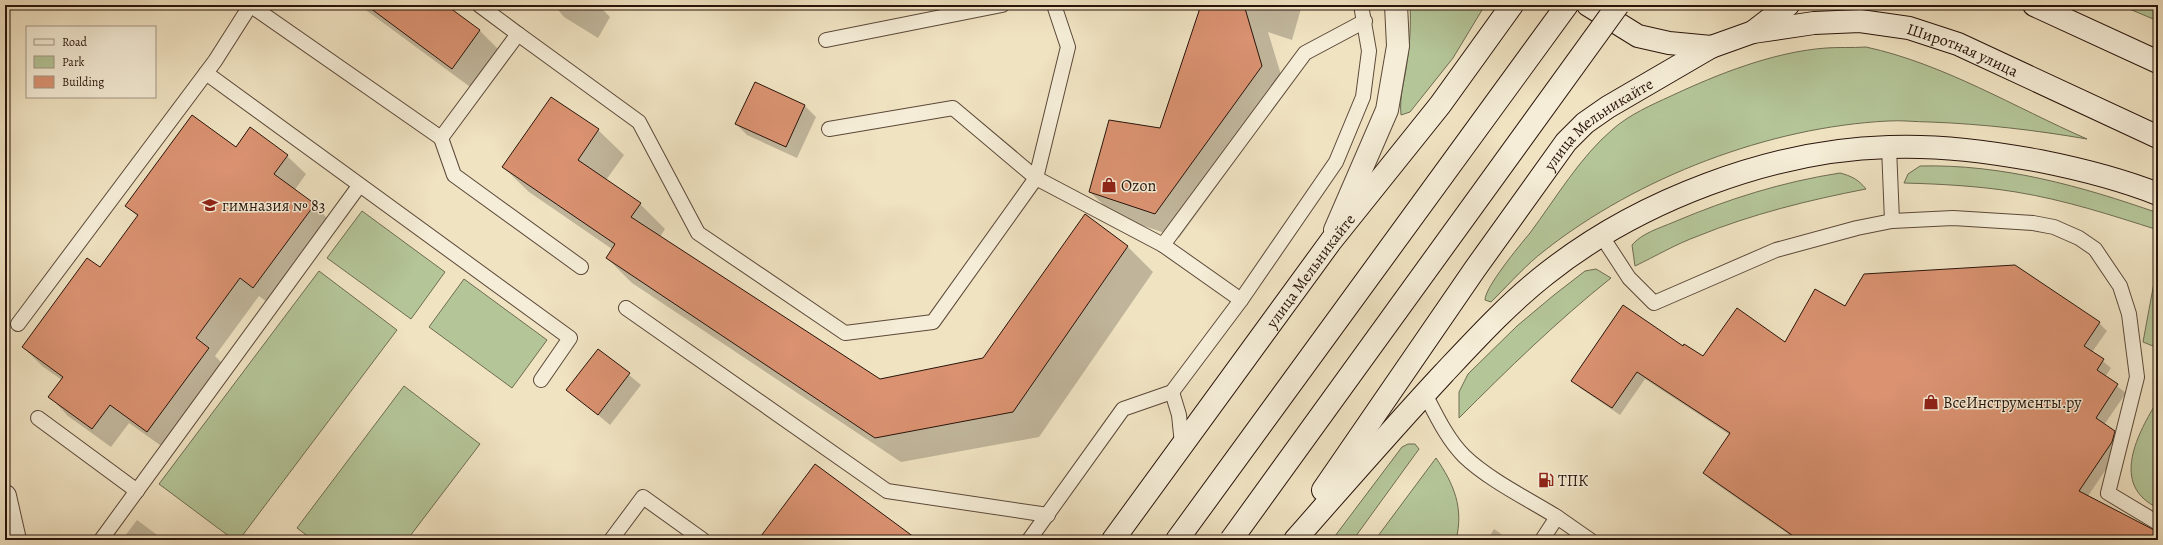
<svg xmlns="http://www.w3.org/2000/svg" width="2163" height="545" font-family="Alegreya,serif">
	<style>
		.green { fill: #b4c598; stroke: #6e6c52 }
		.shadow { fill: #0003 }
		.building { fill: #da9271; stroke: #29140b }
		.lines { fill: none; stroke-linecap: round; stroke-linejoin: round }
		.service-casing { stroke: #5b4839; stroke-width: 16 }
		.minor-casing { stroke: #5b4839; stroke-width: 24 }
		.tertiary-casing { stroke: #5b4839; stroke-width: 24 }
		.secondary-casing { stroke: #29140b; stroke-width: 24 }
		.service { stroke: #f5edd7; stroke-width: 14 }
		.minor { stroke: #f5edd7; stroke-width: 22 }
		.tertiary { stroke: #f5edd7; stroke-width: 22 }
		.secondary { stroke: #f5edd7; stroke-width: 22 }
		.secondary-bridge-casing { stroke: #29140b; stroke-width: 24; stroke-linecap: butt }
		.secondary-bridge { stroke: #f5edd7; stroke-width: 22 }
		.labels { text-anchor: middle; stroke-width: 3; stroke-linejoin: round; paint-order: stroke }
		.street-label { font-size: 16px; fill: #29140b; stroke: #f5edd7 }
		.poi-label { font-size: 16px; fill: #29140b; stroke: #f5edd7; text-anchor: start }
	</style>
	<rect width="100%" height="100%" fill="#f0e3c2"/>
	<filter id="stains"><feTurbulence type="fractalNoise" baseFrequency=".005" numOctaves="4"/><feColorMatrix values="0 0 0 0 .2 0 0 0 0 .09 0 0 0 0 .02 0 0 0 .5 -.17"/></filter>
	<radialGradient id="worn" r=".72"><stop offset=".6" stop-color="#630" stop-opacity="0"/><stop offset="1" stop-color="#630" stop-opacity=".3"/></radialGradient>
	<!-- green -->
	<g class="green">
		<path d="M 1410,5 L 1485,5 L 1453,58 L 1410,112 L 1401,115 C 1399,96 1405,80 1407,62 C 1410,43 1411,24 1410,5 Z"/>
		<path d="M 1666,5 L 1729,5 C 1708,9 1687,11 1666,5 Z"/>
		<polygon points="2120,5 2158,5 2158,21"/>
		<path d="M 1866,47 C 1944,64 2014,107 2087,139 C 2035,130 1983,124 1930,122 C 1916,122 1902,120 1888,121 C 1769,127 1638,177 1544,251 C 1527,264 1511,282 1495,298 L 1491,302 L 1485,300 C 1485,287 1520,245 1530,233 C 1556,198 1580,157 1613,129 C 1629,115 1651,105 1671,96 C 1718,74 1773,52 1826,48 C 1839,47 1852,48 1866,47 Z"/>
		<path d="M 1920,166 C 2002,164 2081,186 2158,213 L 2158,230 C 2111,215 2065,200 2016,192 C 1979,186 1941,184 1904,183 L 1908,174 Z"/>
		<path d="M 1840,173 C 1851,176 1858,179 1866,189 C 1809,200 1752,214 1698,236 C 1676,244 1656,256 1635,266 L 1632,245 C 1642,233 1660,228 1674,222 C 1728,199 1782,182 1840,173 Z"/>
		<polygon points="362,211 445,272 411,319 327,258"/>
		<polygon points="2158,261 2158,348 2143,342"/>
		<path d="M 1596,269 L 1611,278 C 1557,321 1508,369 1459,418 L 1459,392 L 1468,374 L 1517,326 L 1554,295 L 1585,271 Z"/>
		<polygon points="319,271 397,330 239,540 234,540 159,484"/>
		<polygon points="464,279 547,340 512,388 429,327"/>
		<polygon points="404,386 480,444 407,540 313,540 297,528"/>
		<path d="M 2158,400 L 2158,508 C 2109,485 2138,433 2158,400 Z"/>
		<polygon points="1408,444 1415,444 1419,449 1353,540 1332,540 1402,447"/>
		<path d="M 1436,458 C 1454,484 1464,508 1456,540 L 1375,540 Z"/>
	</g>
	<!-- shadow -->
	<g class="shadow">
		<polygon points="359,5 444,5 480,31 504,55 477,92"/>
		<polygon points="554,5 598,5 610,17 598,38 564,17"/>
		<polygon points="1177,5 1302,5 1292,40 1268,32 1286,91 1179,238 1115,216 1090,192 1160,129 1200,11"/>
		<polygon points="755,83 805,106 816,117 797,158 747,135 736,124"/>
		<polygon points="551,98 598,130 624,155 606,180 640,204 665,229 660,237 880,380 983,359 1086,215 1128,247 1153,272 1039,437 901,462 632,283 607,258 612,249 529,192 503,167"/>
		<polygon points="236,148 287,156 306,174 294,191 314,205 333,224 272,306 259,296 215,356 227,368 167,450 129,423 111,447 68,416 50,397 62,380 42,366 23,347 100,269 138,217 127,206"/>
		<polygon points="1846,308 2099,323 2107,331 2092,352 2111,368 2105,377 2126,393 2104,425 2122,440 2119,450 2088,496 2158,533 2158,540 1797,540 1712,481 1704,473 1730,435 1645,379 1620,415 1580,388 1573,380 1683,348 1703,357 1785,344"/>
		<polygon points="599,350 641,385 610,425 568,390"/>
		<polygon points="137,520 164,540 122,540"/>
		<polygon points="1494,529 1510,540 1487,540"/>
	</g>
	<!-- building -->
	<g class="building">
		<polygon points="366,5 446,5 480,30 452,69"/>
		<polygon points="1201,5 1244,5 1262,66 1155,214 1089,192 1109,120 1160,128"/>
		<polygon points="755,82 805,105 786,147 735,124"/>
		<polygon points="551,97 599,129 578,160 641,203 631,217 880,379 983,358 1085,214 1128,246 1013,412 875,438 606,258 615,244 502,167"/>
		<polygon points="192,115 236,147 250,127 288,155 274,174 315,204 253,288 240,278 196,338 209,348 147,432 110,405 92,429 48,397 63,377 22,347 87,258 100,267 138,215 125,206"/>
		<polygon points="2015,265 2100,322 2084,346 2104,359 2097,370 2118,384 2096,418 2115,431 2112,442 2079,491 2158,532 2158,540 1799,540 1703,473 1730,433 1637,372 1612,408 1571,381 1623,305 1683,346 1684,344 1703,356 1737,308 1785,342 1815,289 1845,306 1864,274"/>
		<polygon points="598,349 630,373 598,415 566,390"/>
		<polygon points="815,464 918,540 758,540"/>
	</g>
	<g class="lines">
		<defs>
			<g id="service">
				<polyline points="250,5 441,138 518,34 479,5"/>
				<polyline points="518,34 639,122 698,233 845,333 933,322 1036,178 1068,47 1054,5"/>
				<polyline points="826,40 1002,5"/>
				<polyline points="206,73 570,338 541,380"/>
				<polyline points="829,129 953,108 1036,178 1163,245 1241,300"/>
				<polyline points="441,138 454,175 581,267"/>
				<polyline points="1889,147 1892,221"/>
				<polyline points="1601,235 1629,278 1654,303 1776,250 1857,228 1892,221 1953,218 2033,223 2054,227 2079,238 2095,249 2120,286 2129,314 2137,377 2108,493 2158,523"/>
				<polyline points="1163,245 1305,53 1365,21"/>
				<polyline points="626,308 887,491 1048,515"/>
				<polyline points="18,324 215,61 250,6"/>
				<polyline points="1172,392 1179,415 1182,444"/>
				<path d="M 1425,394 C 1436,415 1447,439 1464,456 C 1489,480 1528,499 1557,517 L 1542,540"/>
				<polyline points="38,418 137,491"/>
				<polyline points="1557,517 1590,540"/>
				<polyline points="101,540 359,186"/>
				<polyline points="611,540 643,497 703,540"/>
				<polyline points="1029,540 1123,409 1172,392 1241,300 1336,162 1363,97 1369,51 1361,5"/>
			</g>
			<polyline id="minor" points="5,496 15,540"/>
			<polyline id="tertiary" points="1335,230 1387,110 1398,46 1396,5"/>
			<g id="secondary">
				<polyline points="1588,5 1638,36 1669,43 1711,47 1753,32 1788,5"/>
				<polyline points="2034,5 2158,62"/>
				<path id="s1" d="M 1753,32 L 1814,23 L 1860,21 L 1909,28 L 1958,44 L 2158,137"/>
				<path id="s2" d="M 1323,490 L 1475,269 L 1566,142 L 1585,123 L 1608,107 L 1711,47"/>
				<path id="s3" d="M 1113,540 L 1331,241 L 1440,105 L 1512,5"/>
				<polyline points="1177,540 1567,5"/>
				<path d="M 1295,540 C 1344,484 1393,428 1444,373 C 1476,339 1509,303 1546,274 C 1638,201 1771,150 1889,147 C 1940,145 1990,152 2040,161 C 2080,169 2120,179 2158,194"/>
			</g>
		</defs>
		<!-- service casing -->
		<use href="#service" class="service-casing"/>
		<!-- minor casing -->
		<use href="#minor" class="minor-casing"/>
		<!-- tertiary casing -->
		<use href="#tertiary" class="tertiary-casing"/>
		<!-- secondary casing -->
		<use href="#secondary" class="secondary-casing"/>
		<!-- service -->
		<use href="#service" class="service"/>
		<!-- minor -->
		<use href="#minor" class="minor"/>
		<!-- tertiary -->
		<use href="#tertiary" class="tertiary"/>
		<!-- secondary -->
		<use href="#secondary" class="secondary"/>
		<defs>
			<polyline id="secondary-bridge" points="1231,540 1618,5"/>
		</defs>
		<!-- secondary-bridge casing -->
		<use href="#secondary-bridge" class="secondary-bridge-casing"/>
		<!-- secondary-bridge -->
		<use href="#secondary-bridge" class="secondary-bridge"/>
	</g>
	<!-- icons -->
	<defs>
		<symbol id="shop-bare" viewBox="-9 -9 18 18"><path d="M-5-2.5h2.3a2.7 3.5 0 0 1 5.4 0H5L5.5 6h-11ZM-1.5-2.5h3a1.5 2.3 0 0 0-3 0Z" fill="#8f2418" stroke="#f5edd7" stroke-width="2.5" paint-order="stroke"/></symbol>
		<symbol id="school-bare" viewBox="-9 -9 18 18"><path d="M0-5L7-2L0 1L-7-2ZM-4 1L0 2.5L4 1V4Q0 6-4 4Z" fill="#8f2418" stroke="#f5edd7" stroke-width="2.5" paint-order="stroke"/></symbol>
		<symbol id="fuel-bare" viewBox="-9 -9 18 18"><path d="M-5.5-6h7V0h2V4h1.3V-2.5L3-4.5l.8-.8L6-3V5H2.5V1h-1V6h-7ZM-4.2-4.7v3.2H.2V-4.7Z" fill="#8f2418" stroke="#f5edd7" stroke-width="2.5" paint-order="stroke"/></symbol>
	</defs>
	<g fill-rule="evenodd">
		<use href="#shop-bare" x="1098" y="174" width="22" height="22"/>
		<use href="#school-bare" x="199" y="194" width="22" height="22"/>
		<use href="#shop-bare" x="1920" y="391" width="22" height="22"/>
		<use href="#fuel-bare" x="1535" y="469" width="22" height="22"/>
	</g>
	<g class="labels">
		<!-- street labels -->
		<g class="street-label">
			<text dy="6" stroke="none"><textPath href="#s1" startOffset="215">Широтная улица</textPath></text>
			<text dy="6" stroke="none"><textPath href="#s2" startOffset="461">улица Мельникайте</textPath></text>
			<text dy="6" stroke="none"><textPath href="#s3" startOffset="334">улица Мельникайте</textPath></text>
		</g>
		<!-- poi labels -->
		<g class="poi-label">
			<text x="1121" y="191">Ozon</text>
			<text x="222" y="211">гимназия № 83</text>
			<text x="1943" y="408">ВсеИнструменты.ру</text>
			<text x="1558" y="486">ТПК</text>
		</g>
	</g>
	<!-- margin -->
	<rect width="2163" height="545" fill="none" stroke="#f0e3c2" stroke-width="20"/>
	<rect x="6" y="6" width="2151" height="533" fill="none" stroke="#29140b" stroke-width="2"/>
	<rect x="10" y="10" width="2143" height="525" fill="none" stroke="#29140b"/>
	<!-- legend -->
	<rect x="26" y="26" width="130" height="72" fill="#f5edd7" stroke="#a39685"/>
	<rect x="34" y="39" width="20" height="6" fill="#f5edd7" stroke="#a39685"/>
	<text x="62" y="46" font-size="12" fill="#29140b">Road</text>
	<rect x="34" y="56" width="20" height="12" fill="#b4c598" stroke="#a39685"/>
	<text x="62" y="66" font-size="12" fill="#29140b">Park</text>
	<rect x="34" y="76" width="20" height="12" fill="#da9271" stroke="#a39685"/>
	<text x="62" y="86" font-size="12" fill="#29140b">Building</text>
	<rect width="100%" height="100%" filter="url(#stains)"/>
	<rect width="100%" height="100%" fill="url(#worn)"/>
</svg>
